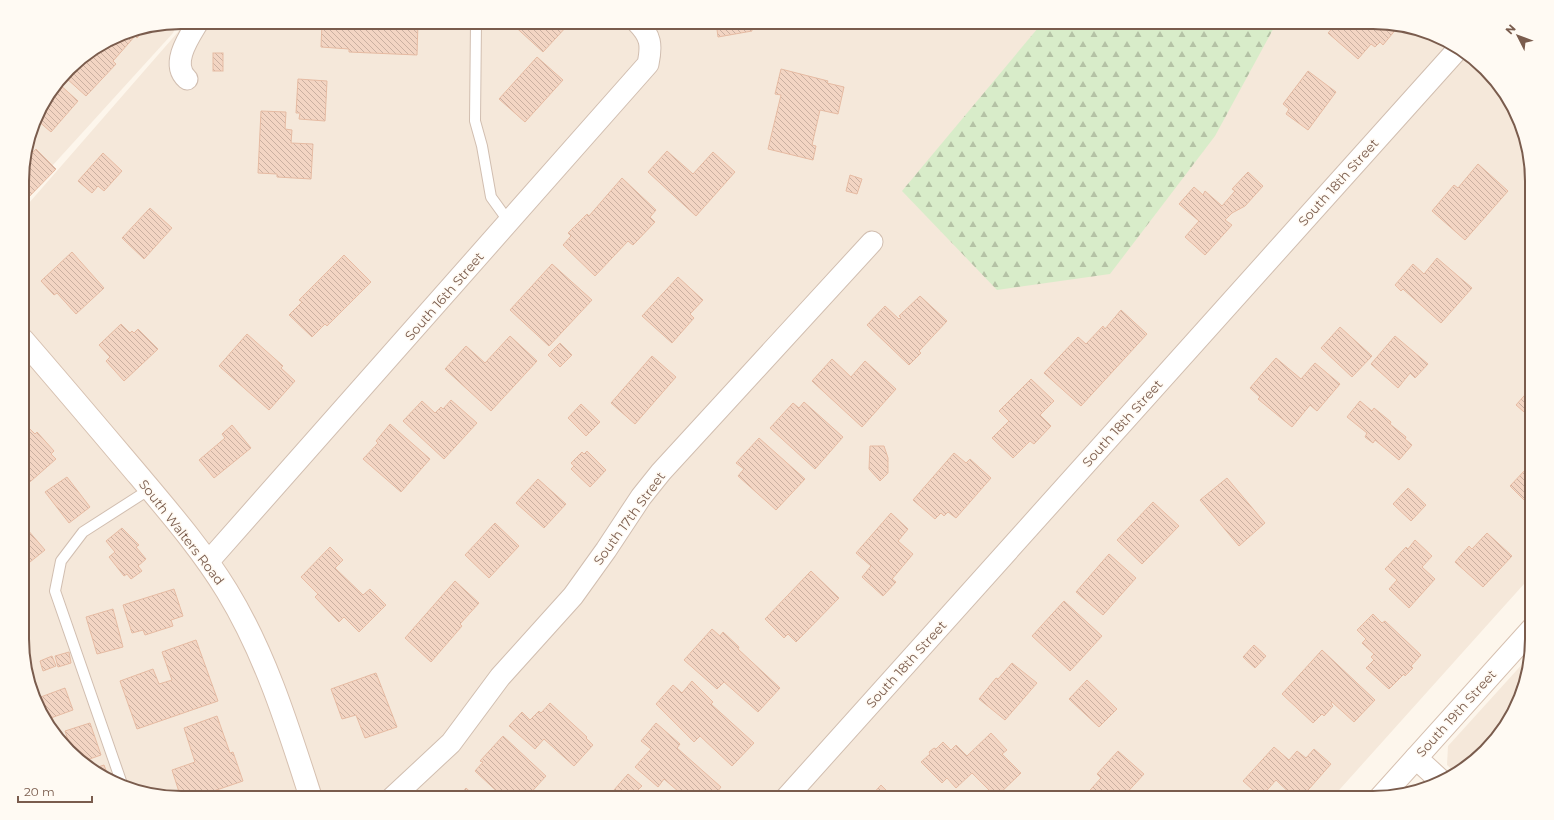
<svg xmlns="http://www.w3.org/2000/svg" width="1554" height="820" font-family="Montserrat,sans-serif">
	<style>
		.residential { fill: #f5e8da }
		.forest { fill: url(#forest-firs) }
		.building { fill: url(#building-back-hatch); stroke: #e6bba3 }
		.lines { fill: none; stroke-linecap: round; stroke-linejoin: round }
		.lane-casing { stroke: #d1beb0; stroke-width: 12 }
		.street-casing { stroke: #d1beb0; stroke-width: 23 }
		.secondary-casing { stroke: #d6c0b0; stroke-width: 24 }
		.lane { stroke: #fff; stroke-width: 10 }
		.street { stroke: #fff; stroke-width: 21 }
		.secondary { stroke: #fff; stroke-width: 22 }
		.labels { text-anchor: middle; stroke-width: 3; stroke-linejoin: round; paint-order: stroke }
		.street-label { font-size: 13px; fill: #7a5c4d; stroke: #fffaf3 }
		.rim { fill: none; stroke: #7a5c4d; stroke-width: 2 }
	</style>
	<defs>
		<pattern id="forest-firs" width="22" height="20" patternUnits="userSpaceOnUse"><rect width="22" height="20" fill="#d8ecc9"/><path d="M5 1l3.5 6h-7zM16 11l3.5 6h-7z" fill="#b4c2a5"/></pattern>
		<pattern id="building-back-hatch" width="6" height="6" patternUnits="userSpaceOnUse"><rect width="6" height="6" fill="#f3d5c3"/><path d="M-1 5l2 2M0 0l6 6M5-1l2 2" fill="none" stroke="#cab0a1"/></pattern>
	</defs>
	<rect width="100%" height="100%" fill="#fdf6ec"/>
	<!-- residential -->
	<g class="residential">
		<polygon points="183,22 1373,22 1443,39 1478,62 1505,93 1531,161 1532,575 1332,798 181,798 111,781 76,759 49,727 23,660 22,211 178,32"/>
		<polygon points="177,23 173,33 22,199 22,171 39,111 76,62 121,34"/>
		<polygon points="1527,659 1515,709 1492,744 1461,771 1456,773 1447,765 1448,746"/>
	</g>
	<!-- forest -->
	<polygon class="forest" points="1043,22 1277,22 1215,136 1110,274 997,290 902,191"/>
	<!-- building -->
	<g class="building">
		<polygon points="322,22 418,22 417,55 349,52 349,49 321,47"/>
		<polygon points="510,22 563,22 567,26 543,52"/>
		<polygon points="716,22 751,22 752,31 718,37"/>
		<polygon points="1004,22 1014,22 1009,27"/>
		<polygon points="1338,22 1373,22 1397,28 1383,45 1380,42 1375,47 1371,44 1358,59 1328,33"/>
		<polygon points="145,29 137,38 135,36 113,61 116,64 86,96 65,77 76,62 121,34"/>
		<rect x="213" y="53" width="10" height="18"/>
		<polygon points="537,57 563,80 525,122 499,99"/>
		<polygon points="781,69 828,81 827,83 844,87 838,114 820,110 812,145 816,146 813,160 768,149 781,95 775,94"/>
		<polygon points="1308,71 1336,92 1308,130 1286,114 1289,109 1283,104"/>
		<polygon points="298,79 327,81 325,121 299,119 300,113 296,113"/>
		<polygon points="59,84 78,101 51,132 36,119 39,111"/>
		<polygon points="261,111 286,112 285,129 292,130 291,143 313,144 311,179 277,177 277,174 258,173"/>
		<polygon points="36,149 56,169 22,204 22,171 25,161"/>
		<polygon points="667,151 693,174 713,152 735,172 696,216 648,172"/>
		<polygon points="103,153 122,171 104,191 98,186 92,193 78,181"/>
		<polygon points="1478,164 1508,191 1465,240 1432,211 1454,185 1458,188"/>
		<polygon points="1248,172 1263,186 1245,206 1232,213 1225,220 1232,225 1205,255 1185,237 1199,221 1179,204 1194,187 1203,195 1205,191 1222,206 1235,191 1232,189"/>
		<polygon points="850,175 862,179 857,194 846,191"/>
		<polygon points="622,178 656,210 650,217 655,222 633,245 628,241 595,276 563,245 571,236 568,233 587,214 589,216"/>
		<polygon points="150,208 172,228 144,259 122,238"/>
		<polygon points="72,252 104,288 76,314 57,293 54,295 41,281"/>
		<polygon points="344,255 371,282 327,326 325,324 312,337 289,315 302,302 299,300"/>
		<polygon points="1437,258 1472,288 1441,323 1403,289 1401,291 1395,285 1413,264 1424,274"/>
		<polygon points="552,264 592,300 549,346 510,310"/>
		<polygon points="678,277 703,300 690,314 694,318 672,343 642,316"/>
		<polygon points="920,296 947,321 919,351 921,353 909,365 867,325 885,306 899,319 901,317 899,316"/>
		<polygon points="1121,310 1147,334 1081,406 1044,373 1078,337 1086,344 1103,326 1105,329"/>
		<polygon points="121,324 130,333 132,331 134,333 138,329 158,349 124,381 106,361 110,357 99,345"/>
		<polygon points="1340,327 1372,356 1352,377 1321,348"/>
		<polygon points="247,334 283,366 281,368 295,381 269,410 219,366"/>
		<polygon points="510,336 537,361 491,411 445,369 466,346 485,363"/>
		<polygon points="1395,336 1428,364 1415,378 1410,373 1398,388 1371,364"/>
		<polygon points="560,343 572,355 560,367 548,355"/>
		<polygon points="652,356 676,377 635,424 611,403"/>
		<polygon points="1276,358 1301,379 1315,363 1340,384 1317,411 1310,405 1292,427 1258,399 1260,397 1250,388"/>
		<polygon points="832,359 851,377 865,361 896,389 862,427 812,381"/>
		<polygon points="1031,379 1054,401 1040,415 1051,426 1034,444 1030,441 1013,458 992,438 1009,421 999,411"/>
		<polygon points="1531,388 1531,418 1516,405"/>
		<polygon points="451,400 477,423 444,459 403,421 422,401 435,413 441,407 443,409"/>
		<polygon points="1360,401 1372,411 1374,408 1391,422 1390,424 1406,437 1405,439 1412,445 1399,460 1375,440 1373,443 1365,437 1367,433 1347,417"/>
		<polygon points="804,402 843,437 815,469 770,428 793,403 799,408"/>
		<polygon points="581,404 600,422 586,436 568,418"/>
		<polygon points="390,424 430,459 401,492 363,459 378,443 376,441"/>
		<polygon points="26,425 35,434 37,432 54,451 51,454 56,459 23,488 23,428"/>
		<polygon points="232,425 251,448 214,478 199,460 225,438 222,434"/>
		<polygon points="759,438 805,479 776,510 738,476 744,469 736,463"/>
		<polygon points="870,446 884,446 888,458 888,473 880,481 869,469"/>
		<polygon points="587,451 606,470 590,487 571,469 574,466 571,463 582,452 584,454"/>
		<polygon points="954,453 966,463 970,459 991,478 956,518 948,512 944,516 941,513 935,519 913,500"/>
		<polygon points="1526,469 1532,474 1531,507 1510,486"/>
		<polygon points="67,477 90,507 69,523 45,492"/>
		<polygon points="1227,478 1265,523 1239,546 1200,500"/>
		<polygon points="538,479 566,504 544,528 516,503"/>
		<polygon points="1408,488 1426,505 1411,521 1393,504"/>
		<polygon points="1153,502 1179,526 1142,564 1117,540"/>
		<polygon points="891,513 908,529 898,541 913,554 892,579 896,582 883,596 862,577 871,566 856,553"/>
		<polygon points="495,523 519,546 489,578 465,555"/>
		<polygon points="122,528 139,545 136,547 146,559 138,566 142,571 131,579 127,574 124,576 109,557 115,552 106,541"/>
		<polygon points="27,529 45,550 25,566 23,564 23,532"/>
		<polygon points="1487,533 1512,556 1483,587 1455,562 1469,546 1472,549"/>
		<polygon points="1415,540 1432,556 1422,567 1435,579 1409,608 1389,589 1397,580 1385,569 1406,547 1408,549"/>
		<polygon points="330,547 343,560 335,568 363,595 370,589 386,605 359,632 344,617 339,622 315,597 318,594 301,577"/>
		<polygon points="1109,554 1136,578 1103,615 1076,592"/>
		<polygon points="811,571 839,598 796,642 788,634 784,638 765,619"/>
		<polygon points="455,581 479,603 460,624 462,626 431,662 405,638"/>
		<polygon points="174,589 183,616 171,620 173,626 145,635 143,630 132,633 123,605"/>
		<polygon points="1064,601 1102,636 1070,671 1032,636"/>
		<polygon points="113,609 123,647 97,654 86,617"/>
		<polygon points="1373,614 1382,623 1385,621 1421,655 1411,666 1413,668 1405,676 1404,674 1389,689 1366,668 1374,660 1371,657 1374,654 1362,643 1366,639 1357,630"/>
		<polygon points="712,629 720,636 723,632 739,647 738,649 780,688 758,712 724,682 717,689 684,660"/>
		<polygon points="196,640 218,701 137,729 120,681 153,669 159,684 172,680 162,652"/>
		<polygon points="1254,645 1266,656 1255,668 1243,657"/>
		<polygon points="1322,650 1375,700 1354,722 1332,702 1331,704 1333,706 1324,716 1322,714 1313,723 1282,694"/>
		<polygon points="69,652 71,663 58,667 55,656"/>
		<polygon points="52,656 56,666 43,671 40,661"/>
		<polygon points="1012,663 1037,683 1005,720 979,699 996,678 998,679"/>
		<polygon points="376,673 397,727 365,738 356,715 342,719 331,689"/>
		<polygon points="1087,680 1117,709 1099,727 1069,699"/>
		<polygon points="692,681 713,702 711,704 754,743 732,766 700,736 694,742 656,704 673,685 682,693"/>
		<polygon points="65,688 73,710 48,719 46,714 44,715 36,694 38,698"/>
		<polygon points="550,703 587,737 586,738 593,745 574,766 544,739 535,749 509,726 522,712 530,720 539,711 541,713"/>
		<polygon points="217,716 230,753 233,752 243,781 193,798 181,798 172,770 195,762 184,728"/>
		<polygon points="90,723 101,755 81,762 73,755 65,731"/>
		<polygon points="656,723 680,744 677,748 721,787 712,798 686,798 664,779 658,787 635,767 651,749 641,741"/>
		<polygon points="991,733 1007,750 1002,754 1021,773 996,797 972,773 956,788 947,778 942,783 921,762 930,754 929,752 934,748 936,749 943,742 951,750 956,745 967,756"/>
		<polygon points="503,736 546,776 526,798 504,798 475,771 483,762 480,761"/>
		<polygon points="1274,747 1289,760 1297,751 1306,758 1314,749 1331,764 1301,798 1295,798 1276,780 1261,797 1243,781"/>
		<polygon points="1118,751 1144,774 1122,798 1083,798 1101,778 1097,774"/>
		<polygon points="104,765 110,781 92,769"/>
		<polygon points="628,774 642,786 638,790 647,798 607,798"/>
		<polygon points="881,785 894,798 869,798"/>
		<polygon points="466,788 477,798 454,798 457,795 459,797"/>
		<polygon points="250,794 251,798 235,798"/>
	</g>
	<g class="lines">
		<defs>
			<g id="lane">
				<polyline points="476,22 475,121 482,146 491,197 509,222"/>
				<polyline points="122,784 55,591 61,561 83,532 150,489"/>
			</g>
			<g id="street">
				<path d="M 187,79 C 170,64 189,37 198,22"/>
				<path d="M 208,562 L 648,64 C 652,45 651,36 637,22"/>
				<polyline points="392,798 451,743 500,677 573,596 606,550 641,497 661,472 872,242"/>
				<polyline points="786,798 1458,49"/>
			</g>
			<g id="secondary">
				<path d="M 23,340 C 62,385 100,430 139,476 C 170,513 202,550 227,591 C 266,655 288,727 311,798"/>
				<polyline points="1416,758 1441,781"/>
				<polyline points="1380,798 1532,629"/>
			</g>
		</defs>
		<!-- lane casing -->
		<use href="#lane" class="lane-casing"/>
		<!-- street casing -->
		<use href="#street" class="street-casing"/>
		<!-- secondary casing -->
		<use href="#secondary" class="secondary-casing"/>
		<!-- lane -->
		<use href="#lane" class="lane"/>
		<!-- street -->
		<use href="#street" class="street"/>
		<!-- secondary -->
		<use href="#secondary" class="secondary"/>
	</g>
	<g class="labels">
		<!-- street labels -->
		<g class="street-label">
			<text transform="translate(1338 182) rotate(-48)" y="5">South 18th Street</text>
			<text transform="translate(444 296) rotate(-49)" y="5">South 16th Street</text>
			<text transform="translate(1122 423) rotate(-48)" y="5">South 18th Street</text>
			<text transform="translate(629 518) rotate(-54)" y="5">South 17th Street</text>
			<text transform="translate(182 532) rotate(52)" y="5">South Walters Road</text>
			<text transform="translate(906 664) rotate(-48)" y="5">South 18th Street</text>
			<text transform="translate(1456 713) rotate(-48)" y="5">South 19th Street</text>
		</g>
	</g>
	<!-- crop -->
	<path d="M0 0H1554V820H0ZM181 29H1373A152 152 0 0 1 1525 181V639A152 152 0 0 1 1373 791H181A152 152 0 0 1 29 639V181A152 152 0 0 1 181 29Z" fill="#fffaf3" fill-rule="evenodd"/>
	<path class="rim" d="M181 29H1373A152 152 0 0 1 1525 181V639A152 152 0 0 1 1373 791H181A152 152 0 0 1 29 639V181A152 152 0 0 1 181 29Z"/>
	<!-- north arrow -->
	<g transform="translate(1518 36) rotate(312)" stroke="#fffaf3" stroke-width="3" paint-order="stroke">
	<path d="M0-3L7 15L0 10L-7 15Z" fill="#7a5c4d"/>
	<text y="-6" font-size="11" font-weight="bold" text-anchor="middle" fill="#7a5c4d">N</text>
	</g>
	<!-- scale -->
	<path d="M18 796v6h74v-6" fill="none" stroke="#7a5c4d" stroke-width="2"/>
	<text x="24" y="796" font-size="12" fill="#7a5c4d" stroke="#fffaf3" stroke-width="3" paint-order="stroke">20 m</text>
</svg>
